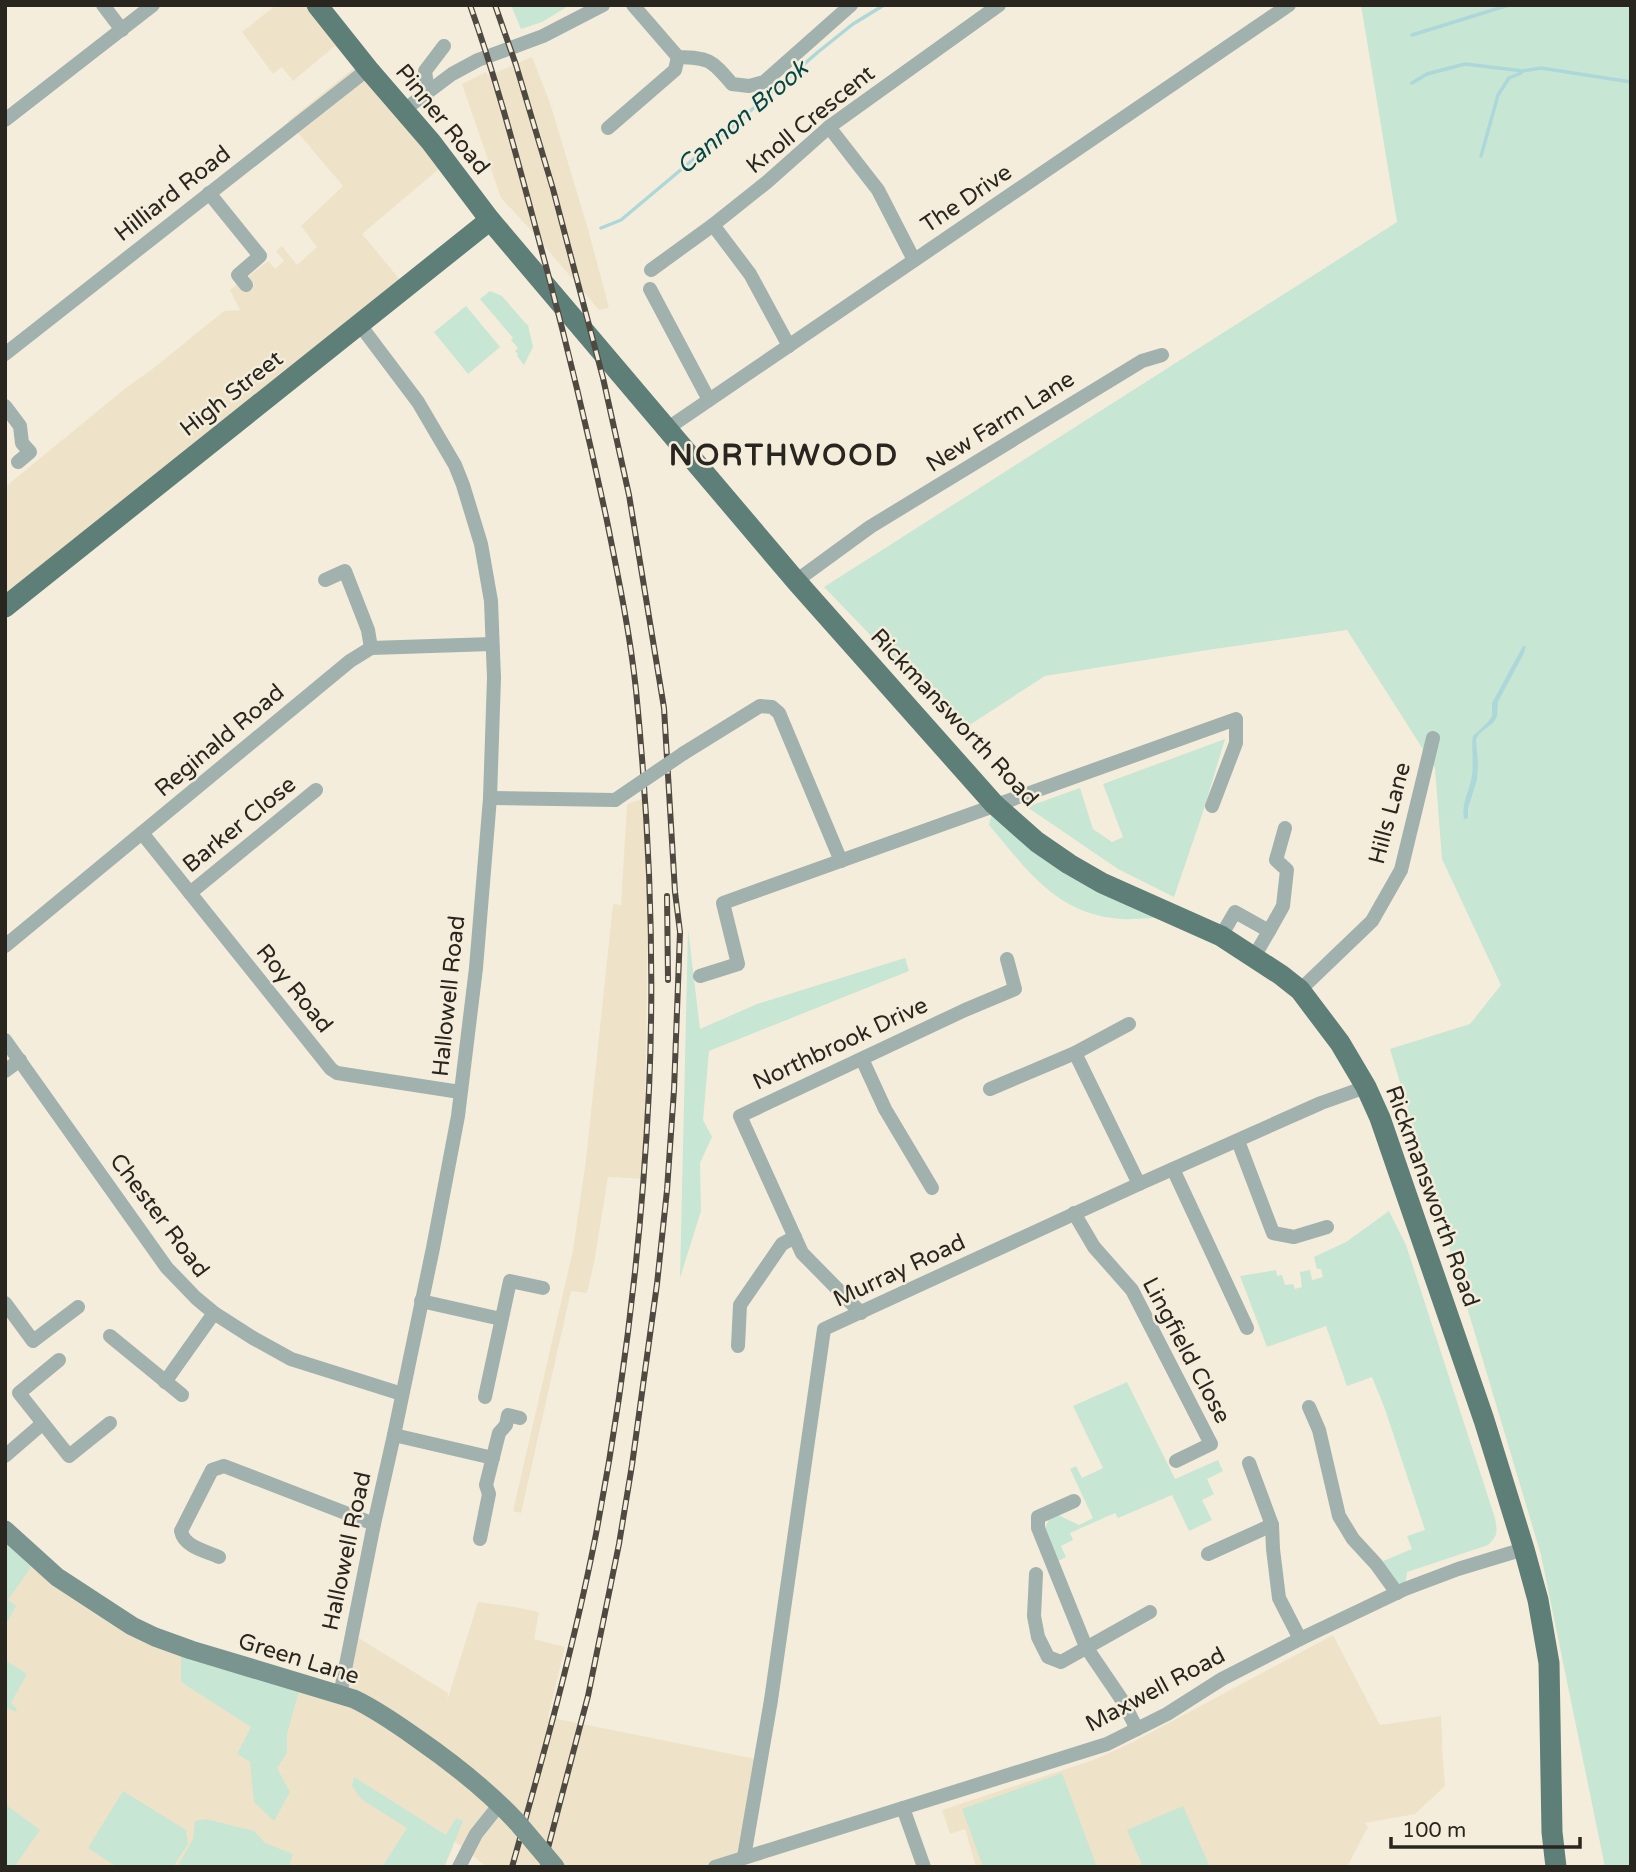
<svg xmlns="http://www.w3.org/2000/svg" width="1636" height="1872" font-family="'Varela Round',sans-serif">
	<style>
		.built { fill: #eee3c9 }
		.green { fill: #c8e6d4 }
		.water { fill: #add8d9 }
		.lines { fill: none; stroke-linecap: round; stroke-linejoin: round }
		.stream { stroke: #add8d9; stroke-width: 3.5 }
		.minor { stroke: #a0b1ae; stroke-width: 14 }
		.secondary { stroke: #7a948f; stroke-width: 19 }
		.primary { stroke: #5e7e78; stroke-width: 21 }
		.rail-casing { stroke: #4e4a41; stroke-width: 6 }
		.rail { stroke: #f5eddb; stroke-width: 3.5; stroke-dasharray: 10; stroke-linecap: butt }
		.minor-bridge { stroke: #a0b1ae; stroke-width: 14 }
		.secondary-bridge { stroke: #7a948f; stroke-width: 19 }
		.labels { text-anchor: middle; stroke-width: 5; stroke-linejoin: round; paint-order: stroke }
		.street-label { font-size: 23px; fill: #29261f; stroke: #f5eddb }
		.water-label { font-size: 24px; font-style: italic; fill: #034648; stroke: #f5eddb }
		.district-label { font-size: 30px; font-weight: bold; letter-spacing: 2px; fill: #29261f; stroke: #f5eddb }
	</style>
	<rect width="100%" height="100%" fill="#f5eddb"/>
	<!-- built -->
	<g class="built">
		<polygon points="276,5 317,5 447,162 362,234 406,287 5,602 5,487 127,387 150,371 224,311 240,310 230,290 237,284 244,292 254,285 248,277 268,261 275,269 284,261 276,251 282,246 297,265 317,247 301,226 343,186 288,121 354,68 335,46 293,81 282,67 273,74 242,32"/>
		<polygon points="532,57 550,103 588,229 609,308 599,310 529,228 501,198 462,84 486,72 488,76"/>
		<polygon points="642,799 648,901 644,1179 608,1177 594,1263 587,1293 571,1291 521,1513 513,1511 573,1250 586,1160 613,904 621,905 627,804"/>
		<polygon points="5,1542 31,1567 64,1590 331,1701 357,1637 448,1693 447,1701 478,1602 515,1607 539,1612 534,1639 565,1647 548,1717 761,1760 744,1857 715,1867 486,1867 467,1850 362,1783 454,1845 444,1867 5,1867"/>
		<polygon points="1333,1635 1380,1725 1441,1716 1443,1761 1445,1786 1415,1814 1365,1823 1368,1827 1348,1865 976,1867 965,1829 950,1834 942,1810 1096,1759 1133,1742"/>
	</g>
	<!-- green -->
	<g class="green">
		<polygon points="511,5 570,5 542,22 521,29"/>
		<polygon points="1361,5 1631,5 1631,1867 1605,1867 1541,1555 1390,1049 1470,1024 1501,985 1442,859 1435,768 1347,630 1214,649 1045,676 962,730 824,587 1397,222"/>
		<polygon points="490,291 502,296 526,324 528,325 533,347 524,365 517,356 518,354 515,351 518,348 511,340 513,338 480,299"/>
		<polygon points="466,306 500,347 468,374 434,332"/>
		<polygon points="1225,739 1202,815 1174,897 1118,869 1027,807 1080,788 1093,829 1112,842 1123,837 1103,784"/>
		<path d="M 994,804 L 1037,842 L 1175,916 C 1157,917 1138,920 1121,919 C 1057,915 1027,870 989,825 Z"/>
		<polygon points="688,929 700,1029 757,1004 905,958 909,971 709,1051 703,1120 712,1137 700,1163 701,1211 680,1278"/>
		<path d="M 1389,1211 L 1406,1245 L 1495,1518 C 1497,1531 1499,1535 1488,1545 L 1407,1572 L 1405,1589 L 1376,1564 L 1412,1549 L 1407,1536 L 1425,1530 L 1385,1409 L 1372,1377 L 1347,1386 L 1326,1326 L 1267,1347 L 1240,1276 L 1276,1270 L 1277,1276 L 1282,1275 L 1285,1285 L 1293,1284 L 1295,1289 L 1302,1287 L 1300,1272 L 1310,1270 L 1312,1280 L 1323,1277 L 1321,1269 L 1317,1269 L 1314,1257 L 1346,1242 Z"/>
		<polygon points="1127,1382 1175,1479 1218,1460 1223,1471 1207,1479 1214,1494 1202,1500 1212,1520 1189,1531 1172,1495 1118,1518 1115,1513 1070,1533 1073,1540 1061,1546 1066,1557 1058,1561 1045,1528 1050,1517 1056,1514 1079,1525 1093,1518 1070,1469 1076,1466 1082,1478 1103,1468 1073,1406"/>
		<polygon points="5,1542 31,1567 8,1600 16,1606 5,1626"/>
		<polygon points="181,1654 299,1691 287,1734 287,1753 277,1768 290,1792 274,1821 254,1802 250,1762 237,1754 251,1727 181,1682"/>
		<polygon points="5,1660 27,1674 11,1703 16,1708 17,1712 5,1707"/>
		<polygon points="1062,1773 1097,1867 983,1867 962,1809"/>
		<polygon points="354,1777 446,1835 456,1818 463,1821 444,1867 382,1867 407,1828 361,1799 352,1786"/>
		<polygon points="123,1791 186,1830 188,1844 173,1867 117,1867 88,1848"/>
		<polygon points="5,1804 40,1830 14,1867 5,1867"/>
		<polygon points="1183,1806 1210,1867 1143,1867 1127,1830"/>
		<polygon points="206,1819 254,1831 265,1843 293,1854 289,1867 177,1867 193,1839 195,1821"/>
	</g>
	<!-- water -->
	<path class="water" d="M 1523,646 L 1526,646 L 1524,653 L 1498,702 L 1497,716 L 1494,722 L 1480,733 L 1476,739 L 1478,764 L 1477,780 L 1468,808 L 1468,818 L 1464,819 C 1461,803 1470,790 1472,775 C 1474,762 1471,749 1473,736 L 1488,722 L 1492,716 L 1492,703 Z"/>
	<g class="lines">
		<!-- stream -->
		<g class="stream">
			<polyline points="1412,35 1509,5"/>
			<polyline points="1412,83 1427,74 1465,64 1523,71 1541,68 1631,82"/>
			<polyline points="1481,156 1498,95 1509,78 1521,73"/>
			<polyline points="601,228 621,220 733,126 818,52 853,24 884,5"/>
		</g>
		<!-- minor -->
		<g class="minor">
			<polyline points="103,5 122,30"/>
			<path d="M 633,5 L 678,57 C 709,58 711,59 732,84 L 749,86 L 764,82 L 851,5"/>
			<polyline points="428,92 425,71 444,46"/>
			<polyline points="404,110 452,74 478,60 543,36 603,5"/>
			<polyline points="5,120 153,5"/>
			<polyline points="829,127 878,190 914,260"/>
			<polyline points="608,128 675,70 678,57"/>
			<polyline points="209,193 260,256 238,275 246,285"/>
			<polyline points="713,225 750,274 789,346"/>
			<polyline points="651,270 713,225 767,182 829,127 999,5"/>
			<polyline points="650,289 709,400"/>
			<polyline points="5,354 368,69"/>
			<polyline points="5,406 20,426 22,443 30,452 18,462"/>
			<polyline points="668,428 1289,5"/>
			<polyline points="325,580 345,571 368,630 371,648"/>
			<polyline points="796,581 870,527 1142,361 1162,355"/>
			<polyline points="684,753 760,706 772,707 779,713 841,861"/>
			<polyline points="490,798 615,800"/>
			<polyline points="142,833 331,1069 337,1073 460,1092"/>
			<polyline points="190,893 316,790"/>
			<polyline points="1269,931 1283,906 1287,870 1276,860 1285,828"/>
			<polyline points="1221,936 1235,912 1269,931 1254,957"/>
			<polyline points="5,946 350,661 371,648 492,644"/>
			<polyline points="700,976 738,964 723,903 1236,719 1236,743 1212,806"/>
			<polyline points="1300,990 1372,921 1401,870 1433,738"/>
			<polyline points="5,1040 167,1268 196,1298 214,1313 253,1338 291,1359 402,1394"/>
			<polyline points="1075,1053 1139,1184"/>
			<polyline points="862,1059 885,1109 932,1188"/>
			<polyline points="5,1071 20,1060"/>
			<polyline points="990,1089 1075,1053 1129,1024"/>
			<polyline points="1238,1141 1273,1233 1294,1237 1327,1227"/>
			<polyline points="1173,1169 1247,1328"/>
			<polyline points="1074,1213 1094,1247 1132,1290 1211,1444 1176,1461"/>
			<polyline points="421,1301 501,1319"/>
			<polyline points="5,1303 33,1341 78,1307"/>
			<polyline points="861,1313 802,1253 740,1116 965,1010 1015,989 1007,959"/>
			<polyline points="110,1336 182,1395"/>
			<polyline points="738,1346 740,1305 782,1244 795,1237"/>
			<polyline points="59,1360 19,1393 69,1456 110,1423"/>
			<polyline points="165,1382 214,1313"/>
			<polyline points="485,1397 510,1281 543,1288"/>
			<polyline points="1309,1407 1319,1430 1339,1516 1353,1539 1376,1564 1397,1593"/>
			<polyline points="394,1435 493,1458"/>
			<polyline points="5,1456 42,1424"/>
			<polyline points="1249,1463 1272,1525 1273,1549 1279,1598 1300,1639"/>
			<polyline points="1074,1501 1038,1517 1038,1528 1086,1647 1122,1700 1137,1729"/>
			<polyline points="480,1539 489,1494 486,1485 499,1433 506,1425 508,1415 520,1418"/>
			<polyline points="1208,1554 1272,1525"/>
			<path d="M 219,1557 C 206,1551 184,1547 181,1531 L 212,1470 L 224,1466 L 374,1524"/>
			<polyline points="1036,1574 1034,1616 1038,1637 1048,1657 1061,1662 1150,1612"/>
			<polyline points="340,1695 374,1524 394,1435 433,1248 458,1116 476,968 490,798 494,678 491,601 481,544 463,485 455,465 418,402 360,325"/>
			<polyline points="903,1808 924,1867"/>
			<polyline points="744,1857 771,1700 824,1329 1139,1184 1321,1103 1366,1087"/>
			<polyline points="459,1867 476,1834 500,1804"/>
			<polyline points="715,1867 1107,1744 1167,1714 1222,1679 1300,1639 1405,1589 1458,1569 1524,1549"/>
		</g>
		<!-- secondary -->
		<path class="secondary" d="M 5,1530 L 57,1577 L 132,1626 L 155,1637 L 191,1650 L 354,1699 C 377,1710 397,1724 418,1739 C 454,1764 487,1790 517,1822"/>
		<!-- primary -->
		<g class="primary">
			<polyline points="317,5 368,69 431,142 490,220 796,581 994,804 1037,842 1069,864 1102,883 1221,936 1281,975 1300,990 1340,1043 1366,1087 1380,1118 1484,1420 1524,1549 1538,1600 1549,1663 1552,1832 1556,1867"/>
			<polyline points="5,607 490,220"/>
		</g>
		<defs>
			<g id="rail">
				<path d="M 470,5 C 501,92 523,182 547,270 C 569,353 589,437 607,521 C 618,576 630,633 636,690 C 649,822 655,957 649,1090 C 642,1239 624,1387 596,1534 C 574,1646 543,1757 512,1867"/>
				<polyline points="495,5 516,65 553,189 603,378 629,495 664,708 675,892 680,932 674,1090 667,1190 657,1284 632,1465 619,1544 588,1696 543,1867"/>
				<polyline points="667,896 668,980"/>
			</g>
		</defs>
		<!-- rail casing -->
		<use href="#rail" class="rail-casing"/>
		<!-- rail -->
		<use href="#rail" class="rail"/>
		<!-- minor-bridge -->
		<polyline class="minor-bridge" points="615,800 684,753"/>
		<!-- secondary-bridge -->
		<polyline class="secondary-bridge" points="517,1822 555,1867"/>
	</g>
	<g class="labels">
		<!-- street labels -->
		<g class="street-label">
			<text transform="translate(443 119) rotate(51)" y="8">Pinner Road</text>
			<text transform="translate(810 119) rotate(-39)" y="8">Knoll Crescent</text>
			<text transform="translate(172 193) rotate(-38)" y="8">Hilliard Road</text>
			<text transform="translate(966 198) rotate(-34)" y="8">The Drive</text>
			<text transform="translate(231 393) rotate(-38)" y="8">High Street</text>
			<text transform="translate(1000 421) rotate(-32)" y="8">New Farm Lane</text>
			<text transform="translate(955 717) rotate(47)" y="8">Rickmansworth Road</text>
			<text transform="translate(219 740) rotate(-40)" y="8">Reginald Road</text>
			<text transform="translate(1389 813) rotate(-75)" y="8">Hills Lane</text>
			<text transform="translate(239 824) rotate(-39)" y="8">Barker Close</text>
			<text transform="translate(295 988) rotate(51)" y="8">Roy Road</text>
			<text transform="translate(448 996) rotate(-84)" y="8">Hallowell Road</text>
			<text transform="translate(840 1043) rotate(-25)" y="8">Northbrook Drive</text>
			<text transform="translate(1433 1196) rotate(70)" y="8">Rickmansworth Road</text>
			<text transform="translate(160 1215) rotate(53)" y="8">Chester Road</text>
			<text transform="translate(899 1270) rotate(-25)" y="8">Murray Road</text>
			<text transform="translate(1187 1350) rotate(62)" y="8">Lingfield Close</text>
			<text transform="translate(346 1551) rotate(-78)" y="8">Hallowell Road</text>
			<text transform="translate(299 1658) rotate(17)" y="8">Green Lane</text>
			<text transform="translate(1155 1689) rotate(-28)" y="8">Maxwell Road</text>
		</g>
		<!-- water labels -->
		<g class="water-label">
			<text transform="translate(742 117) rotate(-40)" y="8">Cannon Brook</text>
		</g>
		<!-- district labels -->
		<g class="district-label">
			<text x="784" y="465">NORTHWOOD</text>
		</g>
	</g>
	<!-- border -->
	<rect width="1636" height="1872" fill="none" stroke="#29261f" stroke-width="14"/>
	<!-- scale -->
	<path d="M1391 1837v10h189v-10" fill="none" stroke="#29261f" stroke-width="3.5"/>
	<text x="1402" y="1837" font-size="21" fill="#29261f" stroke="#f5eddb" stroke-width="5" paint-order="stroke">100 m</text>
</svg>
